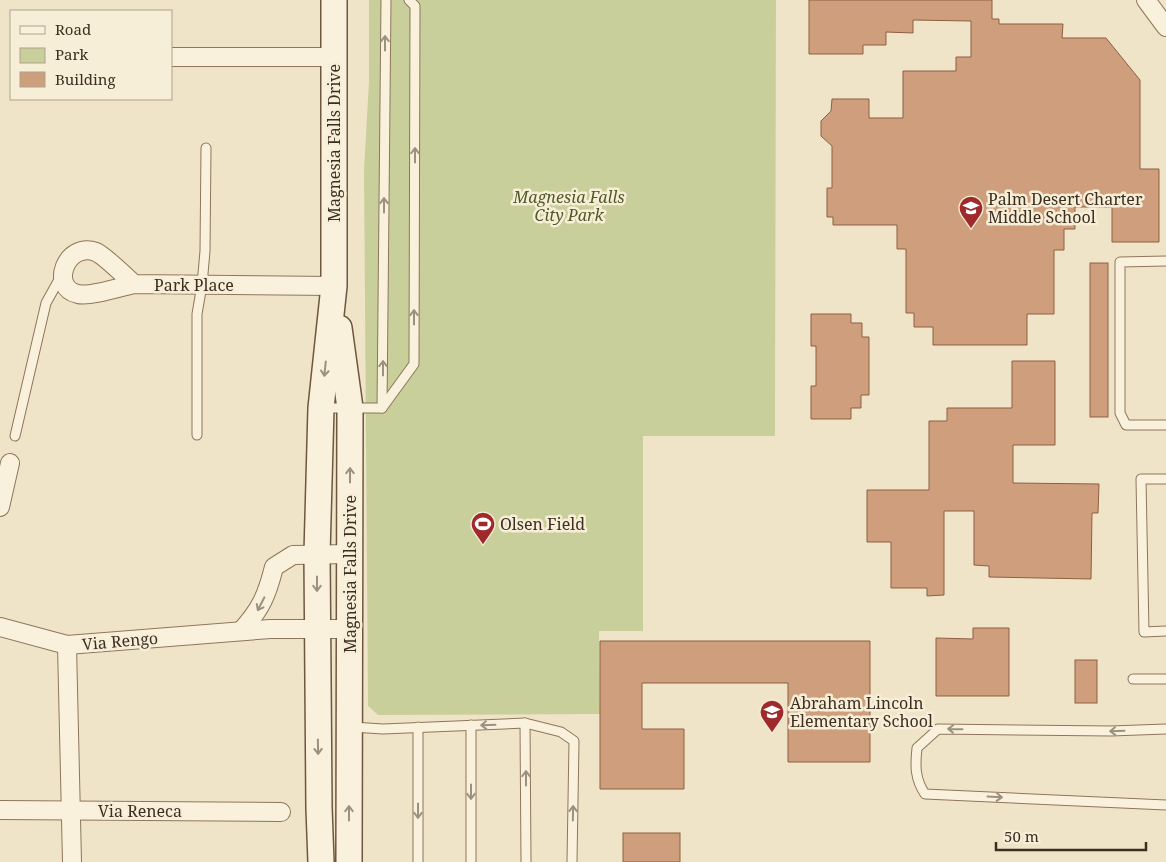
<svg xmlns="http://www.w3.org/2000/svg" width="1166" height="862" font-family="'Noto Serif',serif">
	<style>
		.green { fill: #c9cf9b }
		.building { fill: #cf9f7d; stroke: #8d5f41 }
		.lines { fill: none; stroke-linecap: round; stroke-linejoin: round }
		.lane-casing { stroke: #8d765c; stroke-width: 11 }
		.street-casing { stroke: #8d765c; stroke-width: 20 }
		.secondary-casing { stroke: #6f573f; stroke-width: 28 }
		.lane { stroke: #faf1dc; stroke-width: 9 }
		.street { stroke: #faf1dc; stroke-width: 18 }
		.secondary { stroke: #faf1dc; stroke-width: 25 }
		.oneway { stroke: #9c907e }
		.labels { text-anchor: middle; stroke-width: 5; stroke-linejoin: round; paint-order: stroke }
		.street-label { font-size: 16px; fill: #3d2e20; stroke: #f7eed8 }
		.park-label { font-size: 16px; font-style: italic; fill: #4d5a26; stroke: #f7eed8 }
		.poi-label { font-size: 16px; fill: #3d2e20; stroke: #f7eed8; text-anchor: start }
	</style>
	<rect width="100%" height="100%" fill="#f0e4c8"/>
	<!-- green -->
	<polygon class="green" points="369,0 776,0 775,436 643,436 643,631 599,631 600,714 378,715 368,706 364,170 369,81"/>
	<!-- building -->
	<g class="building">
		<polygon points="809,0 992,0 992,19 999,19 999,24 1063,24 1062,38 1106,38 1140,80 1140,169 1159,169 1159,242 1112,242 1112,207 1075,207 1075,229 1064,229 1064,250 1054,250 1054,314 1027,314 1027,345 933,345 933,327 914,327 914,313 906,313 906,249 897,249 897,225 833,225 833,217 827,217 827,188 832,188 832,146 821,136 821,121 831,111 832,99 869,99 869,118 903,118 903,71 956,71 956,57 971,57 971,21 913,20 913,33 886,32 886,45 863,45 863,54 809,54"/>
		<rect x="1090" y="263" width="18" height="154"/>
		<polygon points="811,314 851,314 851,323 862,323 862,337 869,337 869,395 861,395 861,408 851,408 851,419 811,419 811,386 816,386 816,346 811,346"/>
		<polygon points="1012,361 1055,361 1055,445 1013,445 1013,483 1099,484 1098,513 1092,513 1091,579 989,577 989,566 974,565 974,511 944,511 944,595 927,596 927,588 891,588 891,542 867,542 867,490 929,490 929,421 947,421 947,408 1012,408"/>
		<polygon points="973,628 1009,628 1009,696 936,696 936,638 973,639"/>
		<polygon points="600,641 870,641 870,762 788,762 788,683 642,683 642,729 684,729 684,789 600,789"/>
		<rect x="1075" y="660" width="22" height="43"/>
		<rect x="623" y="833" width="57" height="29"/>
	</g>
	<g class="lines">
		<defs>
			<g id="lane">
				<polyline points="1166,261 1120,262 1120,413 1126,425 1166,425"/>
				<polyline points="321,408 382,408 386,0"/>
				<polyline points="382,408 414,364 415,6 409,0"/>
				<polyline points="197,435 197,314 202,285 205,251 206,148"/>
				<polyline points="15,436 46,303 61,276"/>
				<polyline points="1166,479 1141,479 1144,632 1166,631"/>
				<polyline points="1133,679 1166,679"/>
				<polyline points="525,723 526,862"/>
				<polyline points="471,725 471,862"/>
				<polyline points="352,727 383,729 525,723 561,732 574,741 572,862"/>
				<polyline points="418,727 418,862"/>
				<path d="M 1166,729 L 1111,731 L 938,729 L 917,748 C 915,766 915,779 925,794 L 1166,805"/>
			</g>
			<g id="street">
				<polyline points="1146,0 1166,27"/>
				<polyline points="171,57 334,57"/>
				<path d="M 134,284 C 121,287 89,297 78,294 C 49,288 66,241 96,252 C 105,256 126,277 134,284 L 334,286"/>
				<polyline points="0,507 10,463"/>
				<polyline points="0,627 67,645 270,629 350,629"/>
				<path d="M 241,631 C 261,609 267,595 274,567 L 293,555 L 350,554"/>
				<polyline points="67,645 72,862"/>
				<polyline points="0,810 281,812"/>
			</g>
			<g id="secondary">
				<polyline points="339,328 350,408 349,862"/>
				<polyline points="321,862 319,808 317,554 321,408 334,286 334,0"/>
			</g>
		</defs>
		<!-- lane casing -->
		<use href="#lane" class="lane-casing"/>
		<!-- street casing -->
		<use href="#street" class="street-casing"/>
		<!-- secondary casing -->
		<use href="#secondary" class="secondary-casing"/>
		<!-- lane -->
		<use href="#lane" class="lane"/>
		<!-- street -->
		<use href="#street" class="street"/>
		<!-- secondary -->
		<use href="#secondary" class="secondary"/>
	</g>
	<!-- one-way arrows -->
	<defs><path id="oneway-shaft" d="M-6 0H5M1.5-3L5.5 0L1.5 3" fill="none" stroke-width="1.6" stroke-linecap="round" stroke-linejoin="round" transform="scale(1.25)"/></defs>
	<g class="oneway">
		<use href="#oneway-shaft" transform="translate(385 43) rotate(-90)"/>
		<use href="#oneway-shaft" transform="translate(415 155) rotate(-90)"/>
		<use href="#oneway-shaft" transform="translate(384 205) rotate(-90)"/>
		<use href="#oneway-shaft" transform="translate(414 317) rotate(-90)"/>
		<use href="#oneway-shaft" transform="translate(383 368) rotate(-90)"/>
		<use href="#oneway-shaft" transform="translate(325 369) rotate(96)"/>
		<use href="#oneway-shaft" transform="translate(350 475) rotate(-90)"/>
		<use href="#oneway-shaft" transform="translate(317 584) rotate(90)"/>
		<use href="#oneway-shaft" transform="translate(261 604) rotate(117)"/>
		<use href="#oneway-shaft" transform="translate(488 725) rotate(178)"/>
		<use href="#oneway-shaft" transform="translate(955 729) rotate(-179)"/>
		<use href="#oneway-shaft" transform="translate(1117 731) rotate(178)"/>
		<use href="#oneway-shaft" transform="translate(318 747) rotate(89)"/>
		<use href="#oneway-shaft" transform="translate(526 778) rotate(-90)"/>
		<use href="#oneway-shaft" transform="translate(471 792) rotate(90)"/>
		<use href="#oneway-shaft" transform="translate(995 797) rotate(3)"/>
		<use href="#oneway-shaft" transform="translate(418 811) rotate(90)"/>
		<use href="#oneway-shaft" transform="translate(349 813) rotate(-90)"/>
		<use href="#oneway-shaft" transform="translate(573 813) rotate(-89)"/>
	</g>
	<!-- icons -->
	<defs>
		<symbol id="school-pin" viewBox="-11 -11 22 30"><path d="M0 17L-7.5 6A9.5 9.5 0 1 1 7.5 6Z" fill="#9e2a2b" stroke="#f7eed8"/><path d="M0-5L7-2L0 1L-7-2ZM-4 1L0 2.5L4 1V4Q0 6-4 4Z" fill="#fff"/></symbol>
		<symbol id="stadium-pin" viewBox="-11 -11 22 30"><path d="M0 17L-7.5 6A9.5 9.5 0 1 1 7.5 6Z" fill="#9e2a2b" stroke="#f7eed8"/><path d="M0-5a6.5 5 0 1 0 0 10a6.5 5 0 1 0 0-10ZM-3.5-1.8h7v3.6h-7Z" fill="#fff"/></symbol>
	</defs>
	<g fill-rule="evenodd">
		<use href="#school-pin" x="957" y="194" width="28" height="38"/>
		<use href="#stadium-pin" x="469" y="510" width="28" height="38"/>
		<use href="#school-pin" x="758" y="698" width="28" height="38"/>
	</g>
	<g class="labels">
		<!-- street labels -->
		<g class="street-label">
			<text transform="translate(334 143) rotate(-90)" y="6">Magnesia Falls Drive</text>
			<text x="194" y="291">Park Place</text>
			<text transform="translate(350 574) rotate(-90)" y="6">Magnesia Falls Drive</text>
			<text transform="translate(120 641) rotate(-5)" y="6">Via Rengo</text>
			<text x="140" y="817">Via Reneca</text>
		</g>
		<!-- park labels -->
		<g class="park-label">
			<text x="569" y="203">Magnesia Falls<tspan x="569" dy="18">City Park</tspan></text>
		</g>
		<!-- poi labels -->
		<g class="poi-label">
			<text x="988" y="205">Palm Desert Charter<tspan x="988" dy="18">Middle School</tspan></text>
			<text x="500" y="530">Olsen Field</text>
			<text x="790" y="709">Abraham Lincoln<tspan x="790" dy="18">Elementary School</tspan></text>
		</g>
	</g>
	<!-- legend -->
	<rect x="10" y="10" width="162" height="90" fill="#f7eed8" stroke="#ada18e"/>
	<rect x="20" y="26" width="25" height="8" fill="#faf1dc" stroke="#ada18e"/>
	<text x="55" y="35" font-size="15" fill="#3d2e20">Road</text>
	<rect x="20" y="48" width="25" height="15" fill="#c9cf9b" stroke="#ada18e"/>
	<text x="55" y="60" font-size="15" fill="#3d2e20">Park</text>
	<rect x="20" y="72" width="25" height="15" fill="#cf9f7d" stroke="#ada18e"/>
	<text x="55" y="85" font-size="15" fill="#3d2e20">Building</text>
	<!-- scale -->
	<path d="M996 842v8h150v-8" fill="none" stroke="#3d2e20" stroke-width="2.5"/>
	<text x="1004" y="842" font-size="15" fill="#3d2e20" stroke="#f7eed8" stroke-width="4" paint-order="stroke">50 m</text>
</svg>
